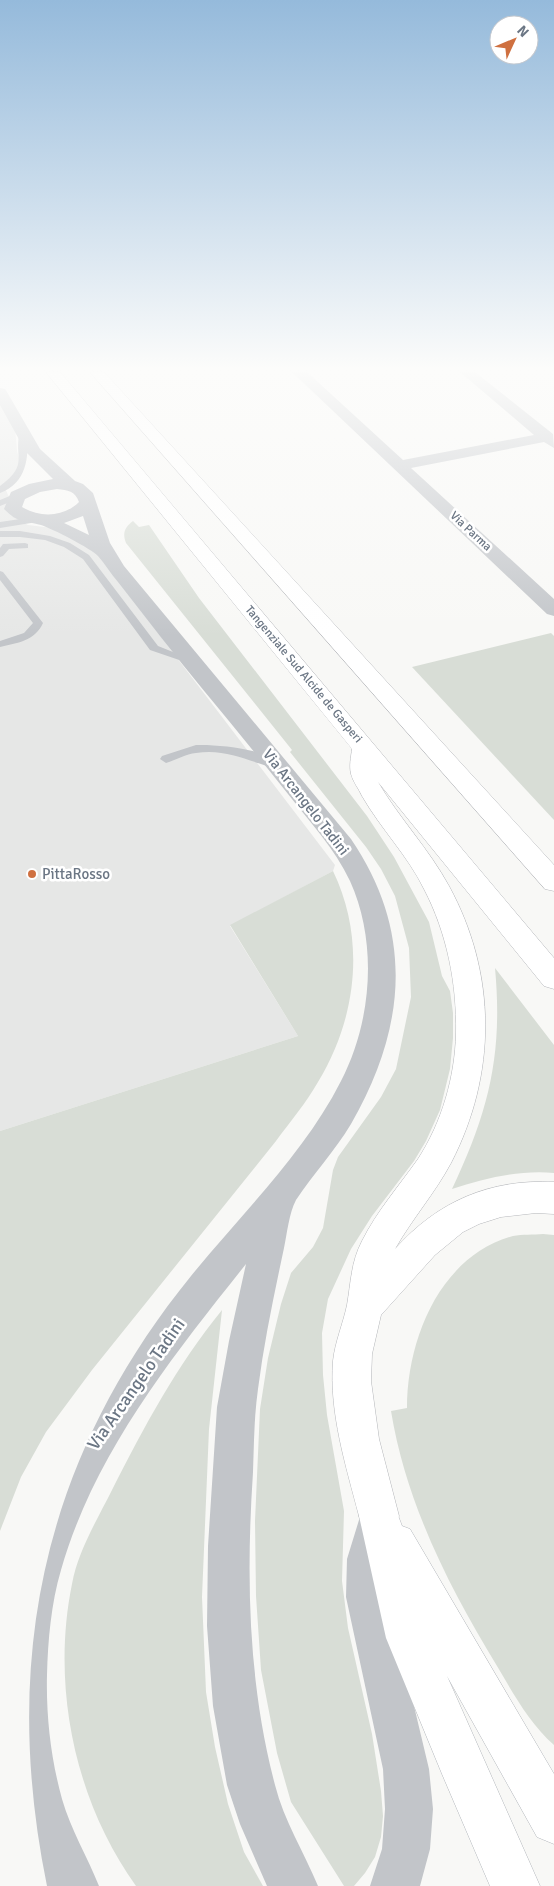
<svg xmlns="http://www.w3.org/2000/svg" width="554" height="1886" font-family="Signika,sans-serif">
	<style>
		.built { fill: #e6e7e6 }
		.green { fill: #d8ddd6 }
		.lines { fill: none; stroke-linecap: round; stroke-linejoin: round }
		.secondary-casing { stroke: #b3b7bc; stroke-width: 1 }
		.highway-casing { stroke: #b4b6ba; stroke-width: 1 }
		.lane { fill: #c2c5c9; fill-rule: evenodd }
		.street { fill: #c2c5c9; fill-rule: evenodd }
		.secondary { fill: #fff; fill-rule: evenodd }
		.highway { fill: #fff; fill-rule: evenodd }
		.poi-dot { fill: #cf7040; stroke: #fff; stroke-width: 2 }
		.labels { text-anchor: middle; stroke-width: 5; stroke-linejoin: round; paint-order: stroke }
		.far-street-label { font-size: 12px; fill: #6b7684; stroke: #fff }
		.street-label { font-size: 15px; fill: #6b7684; stroke: #fff }
		.poi-label { font-size: 15px; fill: #6b7684; stroke: #fff; text-anchor: start }
		.near-street-label { font-size: 18px; fill: #6b7684; stroke: #fff }
	</style>
	<rect width="100%" height="100%" fill="#f8f8f6"/>
	<!-- built -->
	<polygon class="built" points="0,402 15,427 17,451 21,465 4,486 19,519 28,525 53,528 97,553 335,865 333,871 230,926 298,1036 0,1131"/>
	<!-- green -->
	<g class="green">
		<path d="M 133,521 L 139,527 L 149,525 L 199,598 L 367,816 L 394,857 L 429,922 L 442,976 L 450,991 L 453,1013 L 453,1038 L 450,1069 L 440,1110 L 426,1141 L 414,1161 L 372,1216 L 351,1249 L 328,1299 L 322,1333 L 323,1375 L 327,1415 L 344,1511 L 342,1581 L 348,1628 L 372,1734 L 381,1791 L 383,1816 L 381,1837 L 375,1857 L 365,1873 L 354,1886 L 344,1886 L 291,1802 L 277,1753 L 261,1670 L 256,1596 L 255,1521 L 260,1409 L 268,1358 L 281,1304 L 291,1273 L 313,1247 L 323,1228 L 333,1170 L 338,1157 L 381,1097 L 396,1069 L 411,997 L 409,948 L 395,896 L 381,869 L 366,847 L 290,752 L 292,750 L 126,543 C 122,533 125,527 133,521 Z"/>
		<polygon points="551,633 554,636 554,820 412,667"/>
		<path d="M 333,871 C 366,939 357,1018 318,1082 C 306,1103 290,1122 276,1141 L 92,1370 L 46,1432 L 21,1477 L 0,1531 L 0,1131 L 298,1036 L 230,925 Z"/>
		<path d="M 495,968 L 554,1045 L 554,1173 C 519,1170 485,1178 452,1189 C 489,1111 503,1054 495,968 Z"/>
		<path d="M 543,1234 L 554,1235 L 554,1745 C 530,1724 513,1693 497,1666 C 449,1587 406,1503 391,1411 L 407,1408 C 407,1339 440,1256 513,1236 C 522,1234 534,1235 543,1234 Z"/>
		<path d="M 222,1310 L 209,1429 L 202,1597 L 206,1692 L 215,1747 L 228,1804 L 244,1852 L 263,1886 L 136,1886 C 75,1801 51,1687 72,1584 C 78,1551 97,1520 112,1490 C 144,1427 177,1365 222,1310 Z"/>
	</g>
	<g class="lines">
		<defs>
			<polygon id="secondary" points="379,1496 393,1502 402,1526 410,1529 554,1774 554,1844 537,1837 447,1676 540,1886 490,1886 442,1774 386,1638 359,1516 365,1502"/>
			<g id="highway">
				<path d="M 46,372 L 60,372 L 554,958 L 554,989 L 544,986 L 378,782 C 399,818 429,849 449,886 C 497,974 497,1074 451,1163 C 435,1193 412,1219 395,1249 C 438,1201 490,1179 554,1182 L 554,1214 L 536,1213 L 501,1217 L 479,1224 L 463,1232 L 435,1255 L 381,1315 L 372,1354 L 371,1381 L 379,1439 L 399,1516 L 393,1530 L 379,1536 L 365,1530 L 359,1516 C 346,1466 329,1413 333,1361 C 335,1342 343,1324 347,1305 C 351,1282 351,1262 362,1241 C 377,1211 399,1186 418,1159 C 442,1122 455,1077 456,1033 C 457,984 447,933 424,889 C 408,856 381,829 362,796 C 359,789 353,782 351,774 C 349,766 351,757 352,749 Z"/>
				<polygon points="90,372 104,372 554,865 554,891 545,889"/>
			</g>
		</defs>
		<!-- secondary casing -->
		<use href="#secondary" class="secondary-casing"/>
		<!-- highway casing -->
		<use href="#highway" class="highway-casing"/>
		<!-- lane -->
		<g class="lane">
			<path d="M 20,431 L 27,433 C 29,457 27,483 0,493 L 0,486 C 30,464 13,457 20,431 Z"/>
			<polygon points="17,493 20,494 20,498 0,506 0,500"/>
			<polygon points="34,517 37,518 37,522 0,528 0,522"/>
			<polygon points="0,531 20,531 50,536 70,543 89,555 158,646 193,660 188,663 150,650 83,559 64,547 45,540 20,537 0,537"/>
			<polygon points="25,543 28,544 28,548 9,549 3,556 0,557 0,548 3,544"/>
			<path d="M 0,571 L 3,572 L 43,623 C 35,641 17,643 0,647 L 0,641 L 24,633 L 33,623 L 0,580 Z"/>
			<path d="M 196,745 C 216,744 269,749 282,765 L 276,769 C 249,761 225,748 196,753 C 186,754 176,760 166,763 L 160,759 L 162,756 Z"/>
		</g>
		<!-- street -->
		<g class="street">
			<polygon points="292,372 307,372 403,460 534,435 460,372 475,372 553,434 554,448 544,442 411,468 554,599 554,616 547,614"/>
			<path d="M 0,388 L 5,389 L 7,392 L 40,449 L 75,481 L 83,484 L 93,493 L 110,543 L 124,566 L 351,839 C 415,933 406,1028 351,1124 C 335,1151 313,1174 296,1200 C 289,1213 287,1234 284,1248 C 274,1295 264,1342 258,1389 C 254,1417 254,1445 253,1472 C 246,1577 248,1683 275,1785 C 284,1821 304,1852 318,1886 L 267,1886 L 240,1824 L 227,1785 L 213,1706 L 207,1626 L 208,1546 L 217,1407 L 229,1341 L 246,1264 C 172,1357 94,1454 61,1570 C 51,1604 48,1640 47,1675 C 46,1717 51,1759 62,1799 C 71,1830 87,1856 99,1886 L 47,1886 C 0,1656 45,1456 191,1276 C 242,1213 304,1154 341,1081 C 372,1021 378,943 350,881 C 335,849 310,822 288,794 C 261,760 233,726 205,692 C 175,656 147,619 118,582 C 111,574 105,564 98,556 C 92,549 51,528 41,525 C 23,520 19,524 4,509 L 11,492 L 29,484 L 53,479 L 26,452 L 0,405 ZM 57,489 C 68,490 75,491 79,502 C 64,517 40,518 22,507 L 25,499 L 40,492 ZM 83,516 L 89,535 L 64,523 Z"/>
			<polygon points="378,1501 393,1507 399,1522 389,1559 388,1597 429,1769 433,1809 430,1849 420,1886 370,1886 382,1849 385,1809 383,1769 346,1597 347,1559 363,1507"/>
		</g>
		<!-- secondary -->
		<use href="#secondary" class="secondary"/>
		<!-- highway -->
		<use href="#highway" class="highway"/>
	</g>
	<!-- sky -->
	<linearGradient id="sky" x2="0" y2="1"><stop stop-color="#95badb"/><stop offset="0.58" stop-color="#fcfcfb"/><stop offset="1" stop-color="#fcfcfb" stop-opacity="0"/></linearGradient>
	<rect width="554" height="636" fill="url(#sky)"/>
	<!-- markers -->
	<circle class="poi-dot" cx="32" cy="874" r="5"/>
	<g class="labels">
		<!-- far-street labels -->
		<g class="far-street-label">
			<text transform="translate(471 531) rotate(43)" y="4">Via Parma</text>
			<text transform="translate(304 674) rotate(50)" y="4">Tangenziale Sud Alcide de Gasperi</text>
		</g>
		<!-- street labels -->
		<g class="street-label">
			<text transform="translate(306 802) rotate(52)" y="5">Via Arcangelo Tadini</text>
		</g>
		<!-- poi labels -->
		<g class="poi-label">
			<text x="42" y="879">PittaRosso</text>
		</g>
		<!-- near-street labels -->
		<g class="near-street-label">
			<text transform="translate(136 1384) rotate(-55)" y="6">Via Arcangelo Tadini</text>
		</g>
	</g>
	<!-- north arrow -->
	<g transform="translate(514 40) rotate(46)"><circle r="24" fill="#ffffff" stroke="#c4c8ce"/>
	<path d="M0-4L9 19L0 12L-9 19Z" fill="#cf7040"/>
	<text y="-8" font-size="14" font-weight="bold" text-anchor="middle" fill="#6b7684">N</text>
	</g>
</svg>
